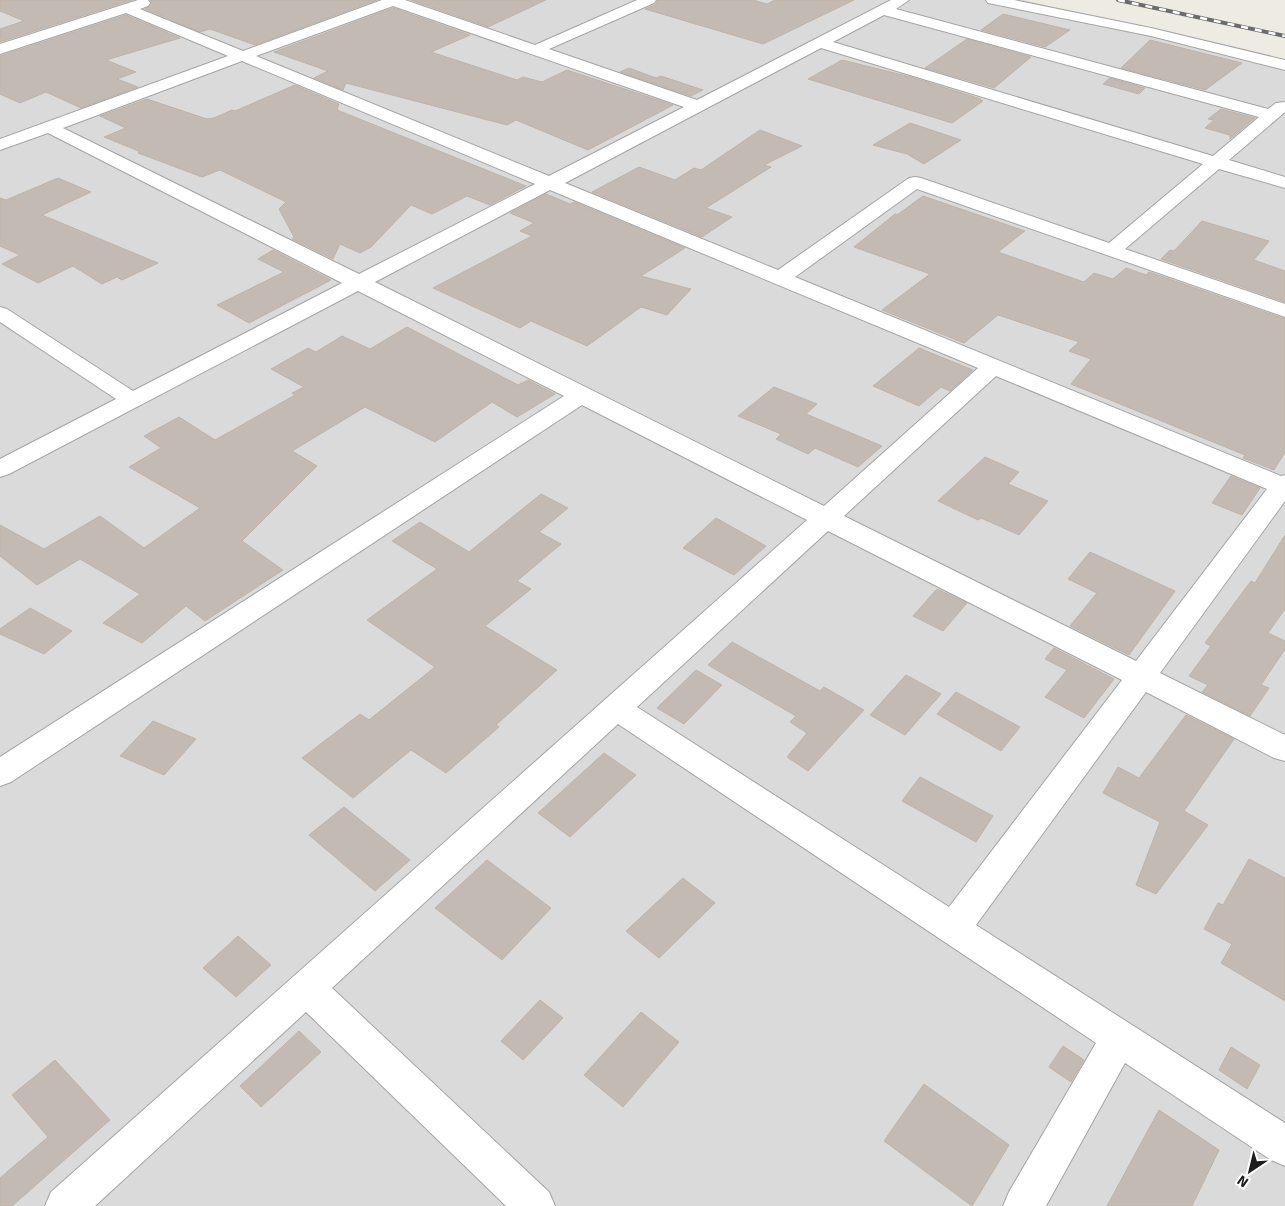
<svg xmlns="http://www.w3.org/2000/svg" width="1285" height="1206" font-family="Signika,sans-serif">
	<style>
		.residential { fill: #dbdada }
		.building { fill: #c3bab3; stroke: #bfb3a6 }
		.lines { fill: none; stroke-linecap: round; stroke-linejoin: round }
		.minor-casing { stroke: #a4a4a4; stroke-width: 2 }
		.minor { fill: #fff; fill-rule: evenodd }
		.rail-casing { stroke: #6b6b6b; stroke-width: 4 }
		.rail { stroke: #fff; stroke-width: 2.5; stroke-dasharray: 7; stroke-linecap: butt }
	</style>
	<rect width="100%" height="100%" fill="#eeebe3"/>
	<!-- residential -->
	<polygon class="residential" points="0,0 1024,0 1285,65 1285,1206 0,1206"/>
	<!-- building -->
	<g class="building">
		<polygon points="0,0 132,0 0,42 0,29 24,21 0,11"/>
		<polygon points="150,0 377,0 255,45 210,29 200,32 145,9 152,4"/>
		<polygon points="411,0 546,0 488,27"/>
		<polygon points="658,0 753,0 767,4 775,0 854,0 763,44 645,9 655,5"/>
		<polygon points="393,8 470,35 431,52 517,80 523,77 542,82 567,70 673,105 588,150 516,120 507,125 346,83 343,90 314,78 328,71 274,52"/>
		<polygon points="1003,14 1070,30 1045,47 981,30"/>
		<polygon points="126,15 180,38 106,60 136,72 117,79 138,87 81,108 46,92 20,103 0,94 0,56"/>
		<polygon points="967,39 1031,57 994,88 925,68"/>
		<polygon points="1150,40 1242,63 1205,90 1121,68"/>
		<polygon points="842,60 911,77 981,99 980,100 983,101 952,123 808,79"/>
		<polygon points="629,68 656,78 661,76 703,90 691,96 620,72"/>
		<polygon points="1110,78 1145,88 1139,94 1103,84"/>
		<polygon points="295,85 339,104 337,110 526,186 490,205 467,196 432,214 411,205 371,247 360,253 340,244 333,259 292,239 294,237 279,209 286,202 220,170 202,177 138,153 141,152 104,137 126,128 100,116 147,99 207,119 214,118 232,110 235,111"/>
		<polygon points="1221,109 1255,118 1230,139 1230,135 1205,128 1214,120 1208,119"/>
		<polygon points="910,123 961,140 924,164 907,154 873,145"/>
		<polygon points="760,130 802,146 764,165 771,167 706,208 732,217 702,237 592,192 639,167 675,180 694,168 701,170"/>
		<polygon points="58,178 91,192 42,215 158,263 122,280 117,277 102,284 73,266 38,283 2,264 20,255 0,246 0,198 6,200"/>
		<polygon points="546,194 570,204 574,202 685,248 641,276 691,289 667,315 641,307 587,346 531,321 520,328 433,288 532,236 520,231 534,223 510,213"/>
		<polygon points="923,196 1025,231 998,252 1084,282 1094,273 1113,279 1126,268 1146,275 1149,272 1285,319 1285,452 1274,470 1243,458 1245,455 1071,384 1091,359 1069,351 1079,342 998,315 964,343 882,310 930,274 854,247 895,214 897,215"/>
		<polygon points="1202,221 1269,241 1254,260 1285,271 1285,302 1161,259 1170,250 1174,251"/>
		<polygon points="273,250 331,280 249,323 217,305 284,272 258,259"/>
		<polygon points="407,327 518,385 528,380 555,394 517,417 492,402 435,442 365,407 292,451 317,466 242,541 283,570 205,621 186,606 142,643 103,623 140,594 80,559 37,585 0,556 0,525 44,549 100,516 144,548 200,508 129,467 161,448 144,436 179,417 215,440 295,395 292,393 304,387 271,369 308,348 316,352 342,336 370,349"/>
		<polygon points="919,348 973,370 950,391 941,387 919,406 873,386"/>
		<polygon points="774,387 817,404 806,414 882,446 858,467 815,448 808,454 776,439 781,434 738,416"/>
		<polygon points="985,457 1019,472 1008,484 1048,501 1019,535 981,518 978,520 938,501"/>
		<polygon points="1231,476 1260,488 1242,515 1212,503"/>
		<polygon points="541,494 568,508 539,532 561,544 517,581 531,589 485,626 557,670 496,725 499,727 446,773 411,750 353,798 302,758 360,714 369,720 435,667 367,620 437,569 392,541 420,522 469,552"/>
		<polygon points="716,518 766,546 734,575 683,548"/>
		<polygon points="1285,535 1285,609 1268,633 1285,641 1285,649 1261,685 1269,688 1250,716 1202,692 1208,685 1189,676 1211,646 1205,643 1251,581 1255,583"/>
		<polygon points="1090,552 1175,591 1129,655 1070,626 1097,593 1068,579"/>
		<polygon points="937,589 967,603 943,631 913,616"/>
		<polygon points="30,608 72,631 44,654 0,634 0,629"/>
		<polygon points="732,642 820,691 824,687 864,710 808,771 787,757 807,733 790,722 796,716 708,665"/>
		<polygon points="1054,648 1114,679 1084,718 1045,697 1067,670 1045,659"/>
		<polygon points="696,670 722,685 684,724 657,708"/>
		<polygon points="906,675 941,694 905,735 870,715"/>
		<polygon points="956,692 1020,727 1001,751 937,714"/>
		<polygon points="1186,715 1234,739 1184,811 1208,825 1156,894 1136,885 1160,822 1103,793 1118,767 1139,778"/>
		<polygon points="153,721 196,739 164,775 120,756"/>
		<polygon points="604,753 636,775 570,837 538,813"/>
		<polygon points="920,777 993,816 976,842 902,801"/>
		<polygon points="344,807 410,860 375,891 309,835"/>
		<polygon points="1249,859 1285,878 1285,1001 1221,963 1232,944 1204,929 1218,903 1223,905"/>
		<polygon points="487,860 551,908 502,960 435,908"/>
		<polygon points="683,878 715,903 659,958 626,931"/>
		<polygon points="238,936 271,965 236,997 203,968"/>
		<polygon points="540,1000 563,1018 523,1060 501,1041"/>
		<polygon points="641,1012 679,1042 623,1107 584,1075"/>
		<polygon points="299,1031 321,1052 261,1107 240,1086"/>
		<polygon points="1063,1046 1084,1060 1071,1082 1049,1067"/>
		<polygon points="1231,1047 1260,1065 1247,1089 1219,1070"/>
		<polygon points="55,1060 110,1120 12,1206 0,1206 0,1178 48,1137 12,1095"/>
		<polygon points="924,1084 1009,1145 972,1206 884,1141"/>
		<polygon points="1159,1110 1219,1150 1192,1206 1107,1206"/>
	</g>
	<g class="lines">
		<defs>
			<g id="minor">
				<path d="M 138,0 L 148,0 L 150,3 L 148,6 L 140,9 L 243,51 L 382,0 L 405,0 L 535,45 L 637,0 L 656,0 L 654,3 L 549,49 L 697,100 L 891,0 L 909,0 L 896,9 L 1268,109 L 1276,103 L 1285,102 L 1285,112 L 1229,160 L 1285,177 L 1285,188 L 1219,169 L 1125,249 L 1285,304 L 1285,317 L 917,189 L 795,277 L 1281,476 L 1285,475 L 1285,501 L 1160,673 L 1285,735 L 1285,761 L 1274,758 L 1146,692 L 976,925 L 1285,1123 L 1285,1166 L 1271,1160 L 1125,1063 L 1046,1206 L 1003,1206 L 1009,1192 L 1096,1043 L 618,724 L 332,988 L 549,1192 L 555,1206 L 506,1206 L 306,1012 L 95,1206 L 45,1206 L 51,1192 L 807,520 L 582,405 L 11,782 L 0,786 L 0,757 L 564,396 L 358,291 L 9,474 L 0,477 L 0,459 L 116,399 L 0,322 L 0,307 L 7,309 L 133,391 L 342,283 L 48,133 L 0,150 L 0,139 L 228,56 L 126,13 L 0,54 L 0,44 ZM 393,6 L 684,107 L 549,176 L 256,56 ZM 884,15 L 1259,117 L 1213,156 L 833,42 ZM 821,48 L 1203,164 L 1109,243 L 921,178 L 915,177 L 909,178 L 778,270 L 565,183 ZM 242,61 L 535,184 L 359,274 L 63,128 ZM 550,190 L 978,368 L 824,506 L 375,282 ZM 996,376 L 1267,489 L 1136,661 L 844,516 ZM 828,531 L 1122,680 L 949,907 L 637,707 Z"/>
				<polygon points="986,0 1014,0 1151,28 1285,60 1285,70 1151,36 993,4 988,3"/>
			</g>
		</defs>
		<!-- minor casing -->
		<use href="#minor" class="minor-casing"/>
		<!-- minor -->
		<use href="#minor" class="minor"/>
		<defs>
			<polyline id="rail" points="1118,0 1285,36"/>
		</defs>
		<!-- rail casing -->
		<use href="#rail" class="rail-casing"/>
		<!-- rail -->
		<use href="#rail" class="rail"/>
	</g>
	<!-- north arrow -->
	<g transform="translate(1250 1171) rotate(215)" stroke="#ffffff" stroke-width="4" paint-order="stroke">
	<path d="M0-4L9 19L0 12L-9 19Z" fill="#1d1d1d"/>
	<text y="-8" font-size="14" font-weight="bold" text-anchor="middle" fill="#1d1d1d">N</text>
	</g>
</svg>
